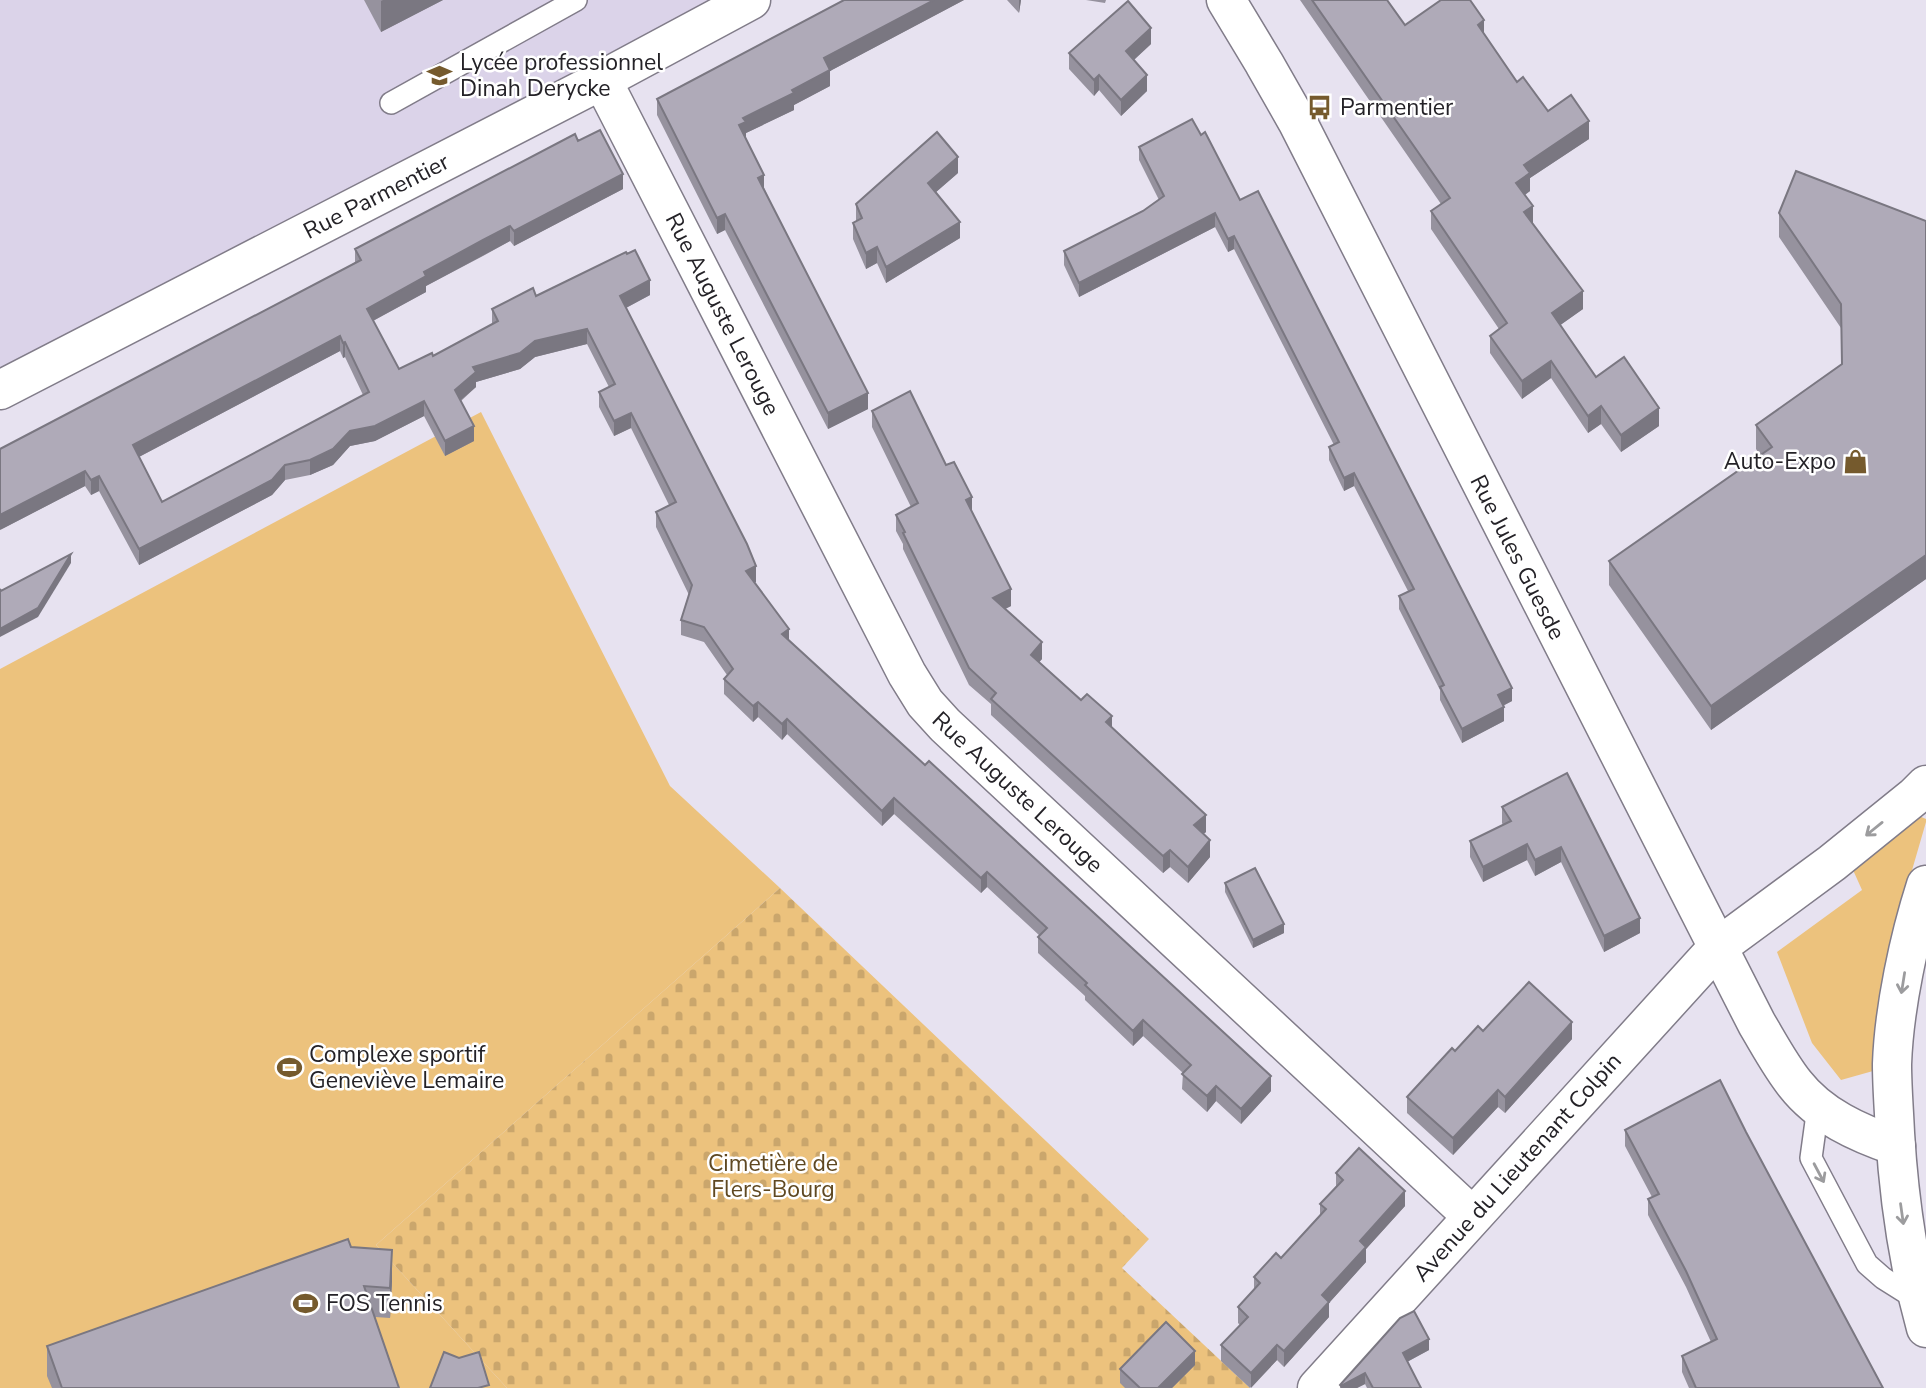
<svg xmlns="http://www.w3.org/2000/svg" width="1926" height="1388" font-family="'Nunito Sans',sans-serif">
	<style>
		.built { fill: #dbd3e9 }
		.green { fill: #ecc27d }
		.cemetery { fill: url(#cemetery-stones) }
		.lines { fill: none; stroke-linecap: round; stroke-linejoin: round }
		.lane-casing { stroke: #817c89; stroke-width: 24 }
		.street-casing { stroke: #817c89; stroke-width: 41 }
		.secondary-casing { stroke: #817c89; stroke-width: 41 }
		.lane { stroke: #fff; stroke-width: 21 }
		.street { stroke: #fff; stroke-width: 38 }
		.secondary { stroke: #fff; stroke-width: 38 }
		.wall { fill: #96929e; fill-rule: evenodd }
		.shaded-wall { fill: #7a7781 }
		.building { fill: #afaab8; stroke: #7a7781; stroke-width: 2; fill-rule: evenodd }
		.oneway { stroke: #9c9c9e }
		.labels { text-anchor: middle; stroke-width: 5; stroke-linejoin: round; paint-order: stroke }
		.poi-label { font-size: 23px; fill: #242227; stroke: #fff; text-anchor: start }
		.street-label { font-size: 23px; fill: #242227; stroke: #fff }
		.park-label { font-size: 23px; fill: #5f4821; stroke: #fff }
	</style>
	<defs>
		<pattern id="cemetery-stones" width="16" height="16" patternUnits="userSpaceOnUse" patternTransform="scale(1.75)"><rect width="16" height="16" fill="#ecc27d"/><path d="M2 7V4a2 2 0 0 1 4 0v3zM10 15v-3a2 2 0 0 1 4 0v3z" fill="#caa66c"/></pattern>
	</defs>
	<rect width="100%" height="100%" fill="#e7e2f0"/>
	<!-- built -->
	<polygon class="built" points="0,0 745,0 0,394"/>
	<!-- green -->
	<g class="green">
		<polygon points="481,412 670,786 780,888 376,1245 507,1388 0,1388 0,669"/>
		<polygon points="1919,816 1926,819 1926,822 1888,953 1873,1071 1841,1080 1812,1043 1777,952 1862,890 1853,870"/>
	</g>
	<!-- cemetery -->
	<polygon class="cemetery" points="780,888 1149,1239 1122,1268 1250,1388 507,1388 376,1245"/>
	<g class="lines">
		<defs>
			<g id="lane">
				<polyline points="391,103 576,0"/>
				<polyline points="1818,1107 1811,1158 1867,1264 1883,1278 1918,1300"/>
			</g>
			<g id="street">
				<path d="M 1226,0 L 1264,63 L 1297,121 L 1757,1024 C 1769,1044 1780,1065 1795,1084 C 1820,1116 1858,1133 1896,1146"/>
				<polyline points="602,80 907,674 925,703 945,725 1472,1216"/>
				<polyline points="0,390 602,80 751,0"/>
				<polyline points="1317,1388 1718,947 1832,863 1915,796 1926,785"/>
			</g>
			<path id="secondary" d="M 1926,885 C 1909,938 1894,1008 1892,1064 C 1892,1087 1894,1110 1895,1133 C 1899,1201 1908,1263 1926,1328"/>
		</defs>
		<!-- lane casing -->
		<use href="#lane" class="lane-casing"/>
		<!-- street casing -->
		<use href="#street" class="street-casing"/>
		<!-- secondary casing -->
		<use href="#secondary" class="secondary-casing"/>
		<!-- lane -->
		<use href="#lane" class="lane"/>
		<!-- street -->
		<use href="#street" class="street"/>
		<!-- secondary -->
		<use href="#secondary" class="secondary"/>
	</g>
	<!-- wall -->
	<g class="wall">
		<polygon points="364,0 443,0 381,32"/>
		<polygon points="844,0 964,0 830,71 830,86 794,105 794,110 746,133 745,138 764,188 868,409 828,429 725,230 717,234 657,115 657,99"/>
		<polygon points="1007,0 1021,0 1019,13"/>
		<polygon points="1086,0 1106,0 1105,3"/>
		<polygon points="1300,0 1387,0 1405,25 1484,34 1517,82 1548,111 1589,139 1530,178 1530,191 1525,195 1533,224 1583,309 1560,325 1596,377 1659,426 1621,452 1601,424 1588,433 1551,378 1522,399 1490,353 1490,336 1499,329 1431,229 1431,211 1441,204"/>
		<polygon points="1151,44 1134,60 1147,91 1121,116 1099,90 1094,96 1069,69 1069,53"/>
		<polygon points="1201,135 1240,200 1512,701 1503,706 1504,721 1462,743 1440,700 1440,690 1399,609 1399,596 1408,591 1354,486 1344,491 1329,460 1329,447 1334,445 1234,249 1228,252 1215,227 1079,297 1064,265 1064,251 1143,211 1159,200 1139,160 1139,147"/>
		<path d="M 578,141 L 623,189 L 514,246 L 510,241 L 483,256 L 426,286 L 426,292 L 373,321 L 399,369 L 433,356 L 492,325 L 492,309 L 536,296 L 650,295 L 626,308 L 756,582 L 754,582 L 789,641 L 1271,1091 L 1241,1124 L 1216,1101 L 1207,1112 L 1182,1089 L 1183,1073 L 1143,1036 L 1133,1046 L 1085,1000 L 1085,996 L 1038,953 L 1038,937 L 1040,936 L 987,887 L 981,893 L 894,814 L 882,826 L 787,734 L 782,740 L 758,717 L 753,722 L 724,694 L 724,679 L 727,675 L 704,642 L 681,635 L 681,620 L 689,595 L 656,527 L 656,512 L 669,505 L 631,428 L 614,436 L 599,407 L 599,392 L 609,387 L 587,344 L 535,357 L 520,369 L 476,382 L 476,387 L 461,401 L 474,441 L 445,456 L 424,416 L 375,441 L 350,446 L 333,465 L 310,475 L 285,480 L 272,495 L 139,565 L 99,491 L 91,495 L 85,486 L 0,530 L 355,262 L 355,249 ZM 340,351 L 343,358 L 345,357 L 363,395 L 162,502 L 139,457 Z"/>
		<polygon points="958,173 936,192 960,238 886,283 877,263 866,269 853,239 853,223 856,221 856,204"/>
		<polygon points="1779,213 1926,221 1926,579 1711,730 1609,585 1609,561 1760,455 1756,449 1756,425 1842,364 1841,328 1779,237"/>
		<polygon points="872,411 946,465 972,513 1011,606 1005,609 1042,659 1039,662 1112,728 1206,832 1203,834 1210,857 1188,883 1170,867 1163,873 991,715 991,704 969,685 903,549 903,544 896,531 896,515 911,507 872,427"/>
		<polygon points="1567,773 1640,933 1604,952 1561,862 1535,876 1527,860 1483,882 1470,857 1470,841 1503,825 1502,823 1502,807"/>
		<polygon points="1225,883 1284,933 1253,948 1225,892"/>
		<polygon points="1483,1031 1572,1039 1505,1113 1498,1107 1453,1155 1407,1113 1407,1097 1455,1051"/>
		<polygon points="1625,1130 1746,1132 1883,1388 1689,1388 1682,1372 1682,1356 1711,1342 1686,1287 1648,1215 1648,1199 1652,1197 1625,1146"/>
		<polygon points="1336,1173 1405,1206 1366,1249 1366,1262 1329,1303 1329,1317 1284,1367 1277,1360 1250,1388 1221,1361 1221,1345 1240,1325 1238,1323 1238,1307 1254,1290 1254,1277 1281,1258 1320,1216 1320,1204 1336,1186"/>
		<polygon points="351,1247 392,1281 390,1318 375,1317 399,1388 52,1388 47,1376 47,1346"/>
		<polygon points="1400,1318 1429,1350 1407,1362 1421,1388 1367,1388 1365,1384 1357,1388 1340,1388 1340,1385"/>
		<polygon points="1195,1365 1172,1388 1125,1388 1120,1383 1120,1369"/>
	</g>
	<!-- shaded-wall -->
	<g class="shaded-wall">
		<polygon points="383,0 443,0 381,32 381,1"/>
		<polygon points="934,0 964,0 830,71 830,86 794,105 794,110 746,133 746,138 739,125 743,118 792,90 824,58"/>
		<polygon points="1019,0 1021,0 1019,13"/>
		<polygon points="1484,20 1484,38 1478,25"/>
		<polygon points="1151,28 1151,44 1126,67 1126,51"/>
		<polygon points="1099,75 1099,90 1094,96 1094,80"/>
		<polygon points="1147,75 1147,91 1121,116 1121,100"/>
		<polygon points="1589,121 1589,139 1530,178 1530,191 1516,201 1516,183 1524,165"/>
		<polygon points="958,157 958,173 928,199 928,183"/>
		<polygon points="623,174 623,189 514,246 514,231"/>
		<polygon points="764,175 764,191 758,178"/>
		<polygon points="1533,206 1533,224 1524,212"/>
		<polygon points="1215,213 1215,227 1079,297 1079,283"/>
		<polygon points="725,214 725,230 717,234 717,218"/>
		<polygon points="960,222 960,238 886,283 886,267"/>
		<polygon points="510,226 510,241 426,286 426,292 367,324 367,309 424,272"/>
		<polygon points="1234,236 1234,249 1228,252 1228,239"/>
		<polygon points="877,247 877,263 866,269 866,253"/>
		<polygon points="650,280 650,295 620,311 620,296"/>
		<polygon points="1583,291 1583,309 1552,331 1552,313"/>
		<polygon points="587,329 587,344 535,357 520,369 476,382 476,387 455,405 455,390 473,367 535,341"/>
		<polygon points="340,336 340,351 133,460 133,445"/>
		<polygon points="345,342 345,357 343,358 343,343"/>
		<polygon points="1551,361 1551,378 1522,399 1522,381"/>
		<polygon points="868,393 868,409 828,429 828,413"/>
		<polygon points="424,401 424,416 375,441 350,446 333,465 310,475 310,460 350,431"/>
		<polygon points="1601,406 1601,424 1588,433 1588,416"/>
		<polygon points="1659,408 1659,426 1621,452 1621,435"/>
		<polygon points="631,413 631,428 614,436 614,421"/>
		<polygon points="474,426 474,441 445,456 445,441"/>
		<polygon points="285,465 285,480 272,495 139,565 139,549"/>
		<polygon points="85,471 85,486 0,530 0,515"/>
		<polygon points="1354,473 1354,486 1344,491 1344,478"/>
		<polygon points="99,476 99,491 91,495 91,480"/>
		<polygon points="972,497 972,514 966,500"/>
		<polygon points="71,554 71,563 38,617 0,637 0,629"/>
		<polygon points="1926,555 1926,579 1711,730 1711,706"/>
		<polygon points="756,566 756,582 746,586 746,571"/>
		<polygon points="1011,589 1011,606 993,615 993,598"/>
		<polygon points="789,629 789,644 782,634"/>
		<polygon points="1042,642 1042,659 1031,671 1031,655"/>
		<polygon points="1512,688 1512,701 1498,708 1498,695"/>
		<polygon points="758,702 758,717 753,722 753,706"/>
		<polygon points="1504,707 1504,721 1462,743 1462,729"/>
		<polygon points="1112,716 1112,732 1106,722"/>
		<polygon points="787,719 787,734 782,740 782,724"/>
		<polygon points="894,798 894,814 882,826 882,811"/>
		<polygon points="1206,815 1206,832 1194,842 1194,825"/>
		<polygon points="1210,840 1210,857 1188,883 1188,867"/>
		<polygon points="1527,844 1527,860 1483,882 1483,867"/>
		<polygon points="1561,847 1561,862 1535,876 1535,860"/>
		<polygon points="1170,850 1170,867 1163,873 1163,856"/>
		<polygon points="987,872 987,887 981,893 981,878"/>
		<polygon points="1640,918 1640,933 1604,952 1604,936"/>
		<polygon points="1284,924 1284,933 1253,948 1253,940"/>
		<polygon points="1143,1020 1143,1036 1133,1046 1133,1031"/>
		<polygon points="1572,1022 1572,1039 1505,1113 1505,1097"/>
		<polygon points="1271,1076 1271,1091 1241,1124 1241,1109"/>
		<polygon points="1216,1086 1216,1101 1207,1112 1207,1096"/>
		<polygon points="1498,1090 1498,1107 1453,1155 1453,1138"/>
		<polygon points="1405,1191 1405,1206 1366,1249 1366,1262 1329,1303 1329,1317 1284,1367 1284,1351 1360,1241"/>
		<polygon points="392,1250 392,1281 390,1318 390,1288"/>
		<polygon points="1429,1339 1429,1350 1403,1364 1403,1353"/>
		<polygon points="1277,1345 1277,1360 1251,1388 1251,1373"/>
		<polygon points="1195,1351 1195,1365 1172,1388 1158,1388"/>
		<polygon points="1365,1373 1365,1384 1357,1388 1341,1388 1341,1386"/>
	</g>
	<!-- building -->
	<g class="building">
		<polygon points="844,0 934,0 824,58 830,70 792,90 794,93 743,118 746,122 739,125 764,175 758,178 868,393 828,413 725,214 717,218 657,99"/>
		<polygon points="1312,0 1387,0 1405,25 1441,0 1470,0 1484,20 1478,25 1517,82 1523,77 1548,111 1571,95 1589,121 1524,165 1530,173 1516,183 1533,206 1524,212 1583,291 1552,313 1596,377 1624,357 1659,408 1621,435 1601,406 1588,416 1551,361 1522,381 1490,336 1507,323 1431,211 1450,198"/>
		<polygon points="1128,1 1151,28 1126,51 1147,75 1121,100 1099,75 1094,80 1069,53"/>
		<polygon points="1192,119 1201,135 1205,132 1240,200 1258,191 1512,688 1498,695 1504,707 1462,729 1440,687 1444,685 1399,596 1414,589 1354,473 1344,478 1329,447 1339,442 1234,236 1228,239 1215,213 1079,283 1064,251 1143,211 1164,196 1139,147"/>
		<path d="M 600,130 L 623,174 L 514,231 L 510,226 L 483,240 L 424,272 L 426,276 L 367,309 L 399,369 L 432,353 L 433,356 L 498,321 L 492,309 L 533,288 L 536,296 L 626,252 L 627,254 L 635,250 L 650,280 L 620,296 L 747,544 L 756,566 L 746,571 L 789,629 L 782,634 L 925,765 L 929,761 L 1271,1076 L 1241,1109 L 1216,1086 L 1207,1096 L 1182,1074 L 1191,1065 L 1143,1020 L 1133,1031 L 1085,985 L 1087,983 L 1038,937 L 1047,928 L 987,872 L 981,878 L 894,798 L 882,811 L 787,719 L 782,724 L 758,702 L 753,706 L 724,679 L 733,669 L 704,627 L 681,620 L 692,585 L 656,512 L 676,502 L 631,413 L 614,421 L 599,392 L 615,384 L 587,329 L 535,341 L 520,353 L 473,367 L 476,372 L 455,390 L 474,426 L 445,441 L 424,401 L 375,426 L 350,431 L 333,449 L 310,460 L 285,465 L 272,480 L 139,549 L 99,476 L 91,480 L 85,471 L 0,515 L 0,449 L 361,260 L 355,249 L 575,134 L 578,141 ZM 340,336 L 343,343 L 345,342 L 369,392 L 162,502 L 133,445 Z"/>
		<polygon points="937,132 958,157 928,183 960,222 886,267 877,247 866,253 853,223 862,218 856,204"/>
		<polygon points="1796,171 1926,221 1926,555 1711,706 1609,561 1772,447 1756,425 1842,364 1841,304 1779,213"/>
		<polygon points="910,391 946,465 954,462 972,497 966,500 1011,589 993,598 1042,642 1031,655 1081,700 1087,694 1112,716 1106,722 1206,815 1194,825 1210,840 1188,867 1170,850 1163,856 991,699 996,693 969,668 903,533 905,532 896,515 918,503 872,411"/>
		<polygon points="71,554 38,608 0,629 0,589 1,591"/>
		<polygon points="1567,773 1640,918 1604,936 1561,847 1535,860 1527,844 1483,867 1470,841 1511,821 1502,807"/>
		<polygon points="1255,868 1284,924 1253,940 1225,883"/>
		<polygon points="1529,982 1572,1022 1505,1097 1498,1090 1453,1138 1407,1097 1452,1048 1455,1051 1478,1026 1483,1031"/>
		<polygon points="1720,1080 1746,1132 1883,1388 1696,1388 1682,1356 1717,1339 1686,1271 1648,1199 1659,1194 1625,1130"/>
		<polygon points="1359,1148 1405,1191 1360,1241 1366,1247 1322,1295 1329,1302 1284,1351 1277,1345 1251,1373 1221,1345 1248,1317 1238,1307 1260,1283 1254,1277 1276,1253 1281,1258 1326,1209 1320,1204 1343,1180 1336,1173"/>
		<polygon points="348,1239 351,1247 392,1250 390,1288 364,1286 399,1388 62,1388 47,1346"/>
		<polygon points="1414,1311 1429,1339 1403,1353 1421,1388 1373,1388 1365,1373 1341,1386 1340,1385 1400,1318"/>
		<polygon points="1166,1322 1195,1351 1158,1388 1140,1388 1120,1369"/>
		<polygon points="444,1352 459,1358 479,1352 489,1385 478,1388 430,1388"/>
	</g>
	<!-- one-way arrows -->
	<defs><path id="oneway-shaft" d="M-6 0H5M1.5-3L5.5 0L1.5 3" fill="none" stroke-width="1.6" stroke-linecap="round" stroke-linejoin="round" transform="scale(1.75)"/></defs>
	<g class="oneway">
		<use href="#oneway-shaft" transform="translate(1874 829) rotate(141)"/>
		<use href="#oneway-shaft" transform="translate(1903 983) rotate(99)"/>
		<use href="#oneway-shaft" transform="translate(1819 1173) rotate(62)"/>
		<use href="#oneway-shaft" transform="translate(1902 1214) rotate(82)"/>
	</g>
	<!-- icons -->
	<defs>
		<symbol id="school-bare" viewBox="-9 -9 18 18"><path d="M0-5L7-2L0 1L-7-2ZM-4 1L0 2.5L4 1V4Q0 6-4 4Z" fill="#755a2d" stroke="#fff" stroke-width="2.5" paint-order="stroke"/></symbol>
		<symbol id="bus-bare" viewBox="-9 -9 18 18"><path d="M-5-6H5V4H4V6H2V4H-2V6H-4V4H-5ZM-3.5-4V0h7V-4ZM-3.5 1.2v1.5H-2V1.2ZM2 1.2v1.5H3.5V1.2Z" fill="#755a2d" stroke="#fff" stroke-width="2.5" paint-order="stroke"/></symbol>
		<symbol id="shop-bare" viewBox="-9 -9 18 18"><path d="M-5-2.5h2.3a2.7 3.5 0 0 1 5.4 0H5L5.5 6h-11ZM-1.5-2.5h3a1.5 2.3 0 0 0-3 0Z" fill="#755a2d" stroke="#fff" stroke-width="2.5" paint-order="stroke"/></symbol>
		<symbol id="stadium-bare" viewBox="-9 -9 18 18"><path d="M0-5a6.5 5 0 1 0 0 10a6.5 5 0 1 0 0-10ZM-3.5-1.8h7v3.6h-7Z" fill="#755a2d" stroke="#fff" stroke-width="2.5" paint-order="stroke"/></symbol>
	</defs>
	<g fill-rule="evenodd">
		<use href="#school-bare" x="422" y="58" width="35" height="35"/>
		<use href="#bus-bare" x="1302" y="90" width="35" height="35"/>
		<use href="#shop-bare" x="1838" y="444" width="35" height="35"/>
		<use href="#stadium-bare" x="272" y="1050" width="35" height="35"/>
		<use href="#stadium-bare" x="288" y="1286" width="35" height="35"/>
	</g>
	<g class="labels">
		<!-- poi labels -->
		<g class="poi-label">
			<text x="460" y="70">Lycée professionnel<tspan x="460" dy="26">Dinah Derycke</tspan></text>
			<text x="1340" y="115">Parmentier</text>
			<text x="1836" y="469" text-anchor="end">Auto-Expo</text>
			<text x="309" y="1062">Complexe sportif<tspan x="309" dy="26">Geneviève Lemaire</tspan></text>
			<text x="326" y="1311">FOS Tennis</text>
		</g>
		<!-- street labels -->
		<g class="street-label">
			<text transform="translate(376 196) rotate(-27)" y="8">Rue Parmentier</text>
			<text transform="translate(723 314) rotate(63)" y="8">Rue Auguste Lerouge</text>
			<text transform="translate(1518 557) rotate(63)" y="8">Rue Jules Guesde</text>
			<text transform="translate(1018 792) rotate(43)" y="8">Rue Auguste Lerouge</text>
			<text transform="translate(1517 1167) rotate(-48)" y="8">Avenue du Lieutenant Colpin</text>
		</g>
		<!-- park labels -->
		<g class="park-label">
			<text x="773" y="1171">Cimetière de<tspan x="773" dy="26">Flers-Bourg</tspan></text>
		</g>
	</g>
</svg>
